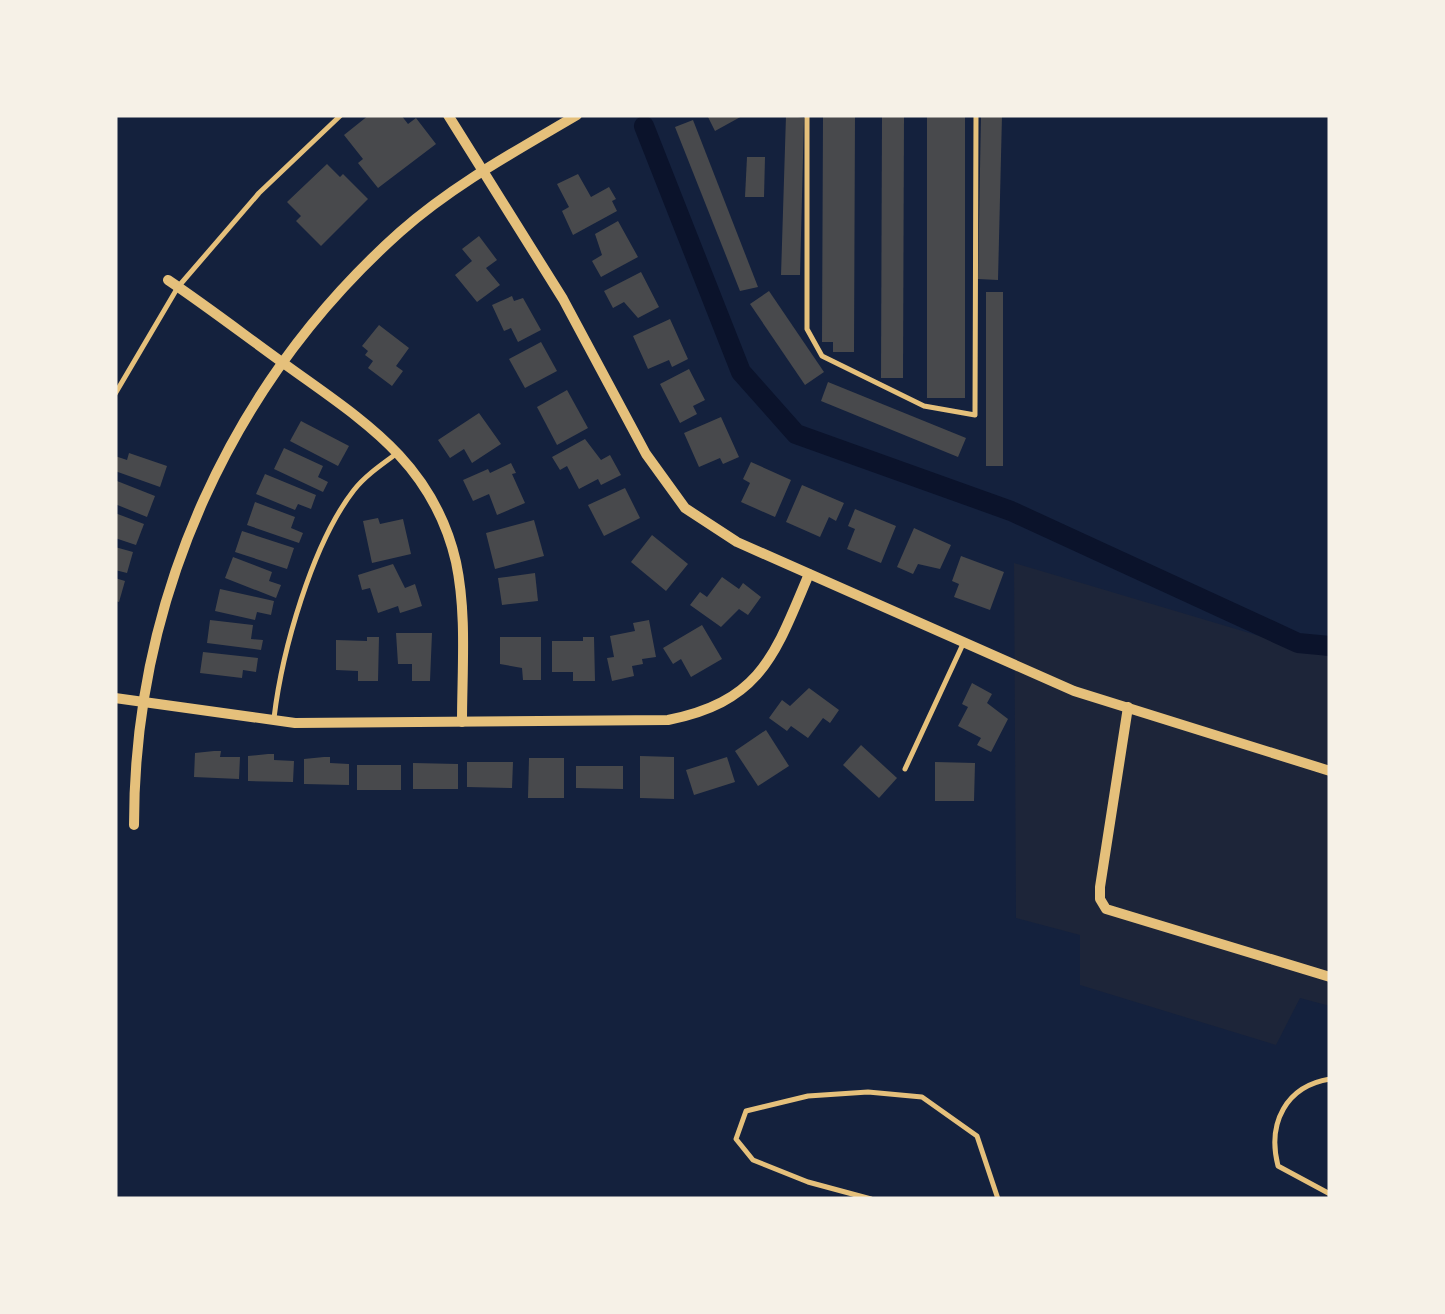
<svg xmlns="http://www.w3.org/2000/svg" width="1445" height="1314" font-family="Commissioner,sans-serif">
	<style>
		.green { fill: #1d2539 }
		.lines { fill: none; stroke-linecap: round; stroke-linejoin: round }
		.canal { stroke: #0b132b; stroke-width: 20 }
		.building { fill: #48494c }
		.service { stroke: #e5c07b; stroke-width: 5 }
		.minor { stroke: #e5c07b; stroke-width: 10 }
	</style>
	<rect width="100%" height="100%" fill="#14213d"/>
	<!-- green -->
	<polygon class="green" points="1014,563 1330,657 1330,1006 1300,998 1276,1045 1080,985 1080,935 1016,918"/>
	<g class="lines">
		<!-- canal -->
		<polyline class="canal" points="644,126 741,372 796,434 1011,511 1298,643 1330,646"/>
	</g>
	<!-- building -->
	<g class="building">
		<polygon points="369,115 401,115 408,124 416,118 436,144 378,188 358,163 363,159 344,135"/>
		<polygon points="707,115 744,115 715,131"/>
		<polygon points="786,115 804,118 800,275 781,275"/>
		<polygon points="823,115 855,115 854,352 833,352 833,342 822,342"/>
		<polygon points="882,115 904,115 903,378 881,378"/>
		<rect x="927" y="115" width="38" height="283"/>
		<polygon points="981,115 1002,115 998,280 978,279"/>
		<polygon points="693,120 758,287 740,291 675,127"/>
		<polygon points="747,157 765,157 764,197 745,197"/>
		<polygon points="327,164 340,177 343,174 368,199 321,246 296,221 301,216 287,202"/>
		<polygon points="578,174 591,197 609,187 616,199 612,201 617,211 573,235 562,211 569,207 557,184"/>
		<polygon points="618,221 638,257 601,277 592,261 602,255 595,234"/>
		<polygon points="479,236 497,260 486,268 500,285 477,302 455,275 472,261 462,249"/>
		<polygon points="641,272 659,307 638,318 624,302 613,308 604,291"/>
		<polygon points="769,291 824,372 805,385 750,304"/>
		<rect x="986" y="292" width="17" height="174"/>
		<polygon points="512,296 514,301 523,298 541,330 518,342 511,328 504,331 492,305"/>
		<polygon points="670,319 688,359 672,367 669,360 648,369 633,336"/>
		<polygon points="379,325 409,348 396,366 403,371 392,386 368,368 373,361 365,355 368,351 362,346"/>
		<polygon points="541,342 557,371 525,388 509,359"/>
		<polygon points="689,369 705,400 693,406 697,414 680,423 660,384"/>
		<polygon points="828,382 966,438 958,457 821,401"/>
		<polygon points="567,390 588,428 557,445 537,407"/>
		<polygon points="479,413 501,444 472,463 464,449 450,458 438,440"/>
		<polygon points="721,417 739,457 723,464 720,458 699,467 684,433"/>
		<polygon points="301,421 349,446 338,466 290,441"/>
		<polygon points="585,439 601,460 610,455 621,475 601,485 598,479 579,489 567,466 560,470 552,457"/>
		<polygon points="284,448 323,466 318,477 328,482 323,492 274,469"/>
		<polygon points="129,453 167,466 160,487 115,471 115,456 127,460"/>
		<polygon points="751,462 791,480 775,517 741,502 750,483 743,479"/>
		<polygon points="511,463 516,473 512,474 525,503 497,515 489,494 473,501 463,480 488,469 490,473"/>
		<polygon points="265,474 316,495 311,509 298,504 295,510 256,494"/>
		<polygon points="117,481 155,496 147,517 115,504"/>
		<polygon points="802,485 844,503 836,521 829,517 820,537 786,522"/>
		<polygon points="625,488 640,518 604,536 588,505"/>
		<polygon points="255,502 295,517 291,528 303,533 299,543 247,525"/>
		<polygon points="855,509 896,526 881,563 847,549 855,529 848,526"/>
		<polygon points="115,513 144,524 136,545 115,538"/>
		<polygon points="378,518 380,524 403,519 411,554 372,563 363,521"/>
		<polygon points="534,520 544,556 495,569 486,533"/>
		<polygon points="914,528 951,545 940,569 918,564 913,574 897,567"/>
		<polygon points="242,531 294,548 287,569 235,552"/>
		<polygon points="652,535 688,564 666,591 631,562"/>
		<polygon points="115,547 133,552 127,573 115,570"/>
		<polygon points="961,556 1004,572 990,610 954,597 959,584 952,581"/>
		<polygon points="233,557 272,572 269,581 281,585 276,598 225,578"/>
		<polygon points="393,564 405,588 415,584 422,606 400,613 398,606 378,613 370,588 362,590 358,575"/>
		<polygon points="535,573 538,601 502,605 498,578"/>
		<polygon points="722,577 739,589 743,583 761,597 748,615 739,609 721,627 690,605 700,592 707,597"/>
		<polygon points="115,578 125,581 119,602 115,601"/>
		<polygon points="220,589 274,601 271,615 257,612 255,620 215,611"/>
		<polygon points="210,620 253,625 251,639 263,640 261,650 207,643"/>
		<polygon points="649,620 656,657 642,659 643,664 632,666 634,676 612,681 607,658 614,657 610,636 635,631 633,623"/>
		<polygon points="702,625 722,659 691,677 681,659 673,664 663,648"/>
		<polygon points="396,633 432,633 430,681 412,681 412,664 398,664"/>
		<polygon points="367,637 379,637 378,681 358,681 358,671 336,670 336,640 367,641"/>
		<polygon points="500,637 541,637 541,680 523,680 522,668 500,664"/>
		<polygon points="583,637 594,637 595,681 573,681 573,672 552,672 552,641 583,641"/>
		<polygon points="203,652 258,658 256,672 243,670 242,678 200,673"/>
		<polygon points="972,683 992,694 987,703 1008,719 991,752 977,745 981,738 958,726 968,707 962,704"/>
		<polygon points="809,688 839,710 830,723 823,718 808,738 791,726 787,731 769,718 782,700 790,706"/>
		<polygon points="766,730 789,766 758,786 735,751"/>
		<polygon points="861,745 897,778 879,798 843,765"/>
		<polygon points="214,751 221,751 220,757 240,757 239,779 194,777 195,753"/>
		<polygon points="268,754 274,754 274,760 294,761 293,782 248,781 248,756"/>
		<polygon points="640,756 674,757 674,799 640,798"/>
		<polygon points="324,757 330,757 330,763 349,764 349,785 304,784 304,759"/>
		<polygon points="727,757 735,782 694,795 686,770"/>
		<polygon points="529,758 564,758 564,798 528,798"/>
		<polygon points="467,762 513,762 512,788 467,787"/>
		<polygon points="935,762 975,763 974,801 935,801"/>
		<polygon points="413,763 458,764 458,789 413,789"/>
		<rect x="357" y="765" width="44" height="25"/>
		<polygon points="576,766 623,766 623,789 576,788"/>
	</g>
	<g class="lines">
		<!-- service -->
		<g class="service">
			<polyline points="807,115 807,329 822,356 924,406 975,415 976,115"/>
			<polyline points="115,394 178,287 259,193 341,115"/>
			<path d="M 274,718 C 282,651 312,544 354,490 C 365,476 381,465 396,454"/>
			<polyline points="905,769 963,644"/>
			<path d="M 1330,1079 C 1286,1086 1267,1123 1278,1166 L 1330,1194"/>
			<polyline points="871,1199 808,1182 753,1160 736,1139 746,1111 808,1096 868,1092 922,1097 977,1136 998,1199"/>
		</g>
		<!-- minor -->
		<g class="minor">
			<polyline points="448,115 563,299 646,454 685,508 737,542 1074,691 1330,771"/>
			<path d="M 168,280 C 208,307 247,337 286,365 C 362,420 433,462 456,562 C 467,614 462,670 462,722"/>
			<path d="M 115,698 L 295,723 L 668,720 C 762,701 775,654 809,574"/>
			<polyline points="1128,707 1100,887 1100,899 1106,909 1330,977"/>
			<path d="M 134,825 C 134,598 231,383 400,232 C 453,185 516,151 577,115"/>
		</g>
	</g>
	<!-- border -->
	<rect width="1445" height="1314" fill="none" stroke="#f6f1e7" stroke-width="235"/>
</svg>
